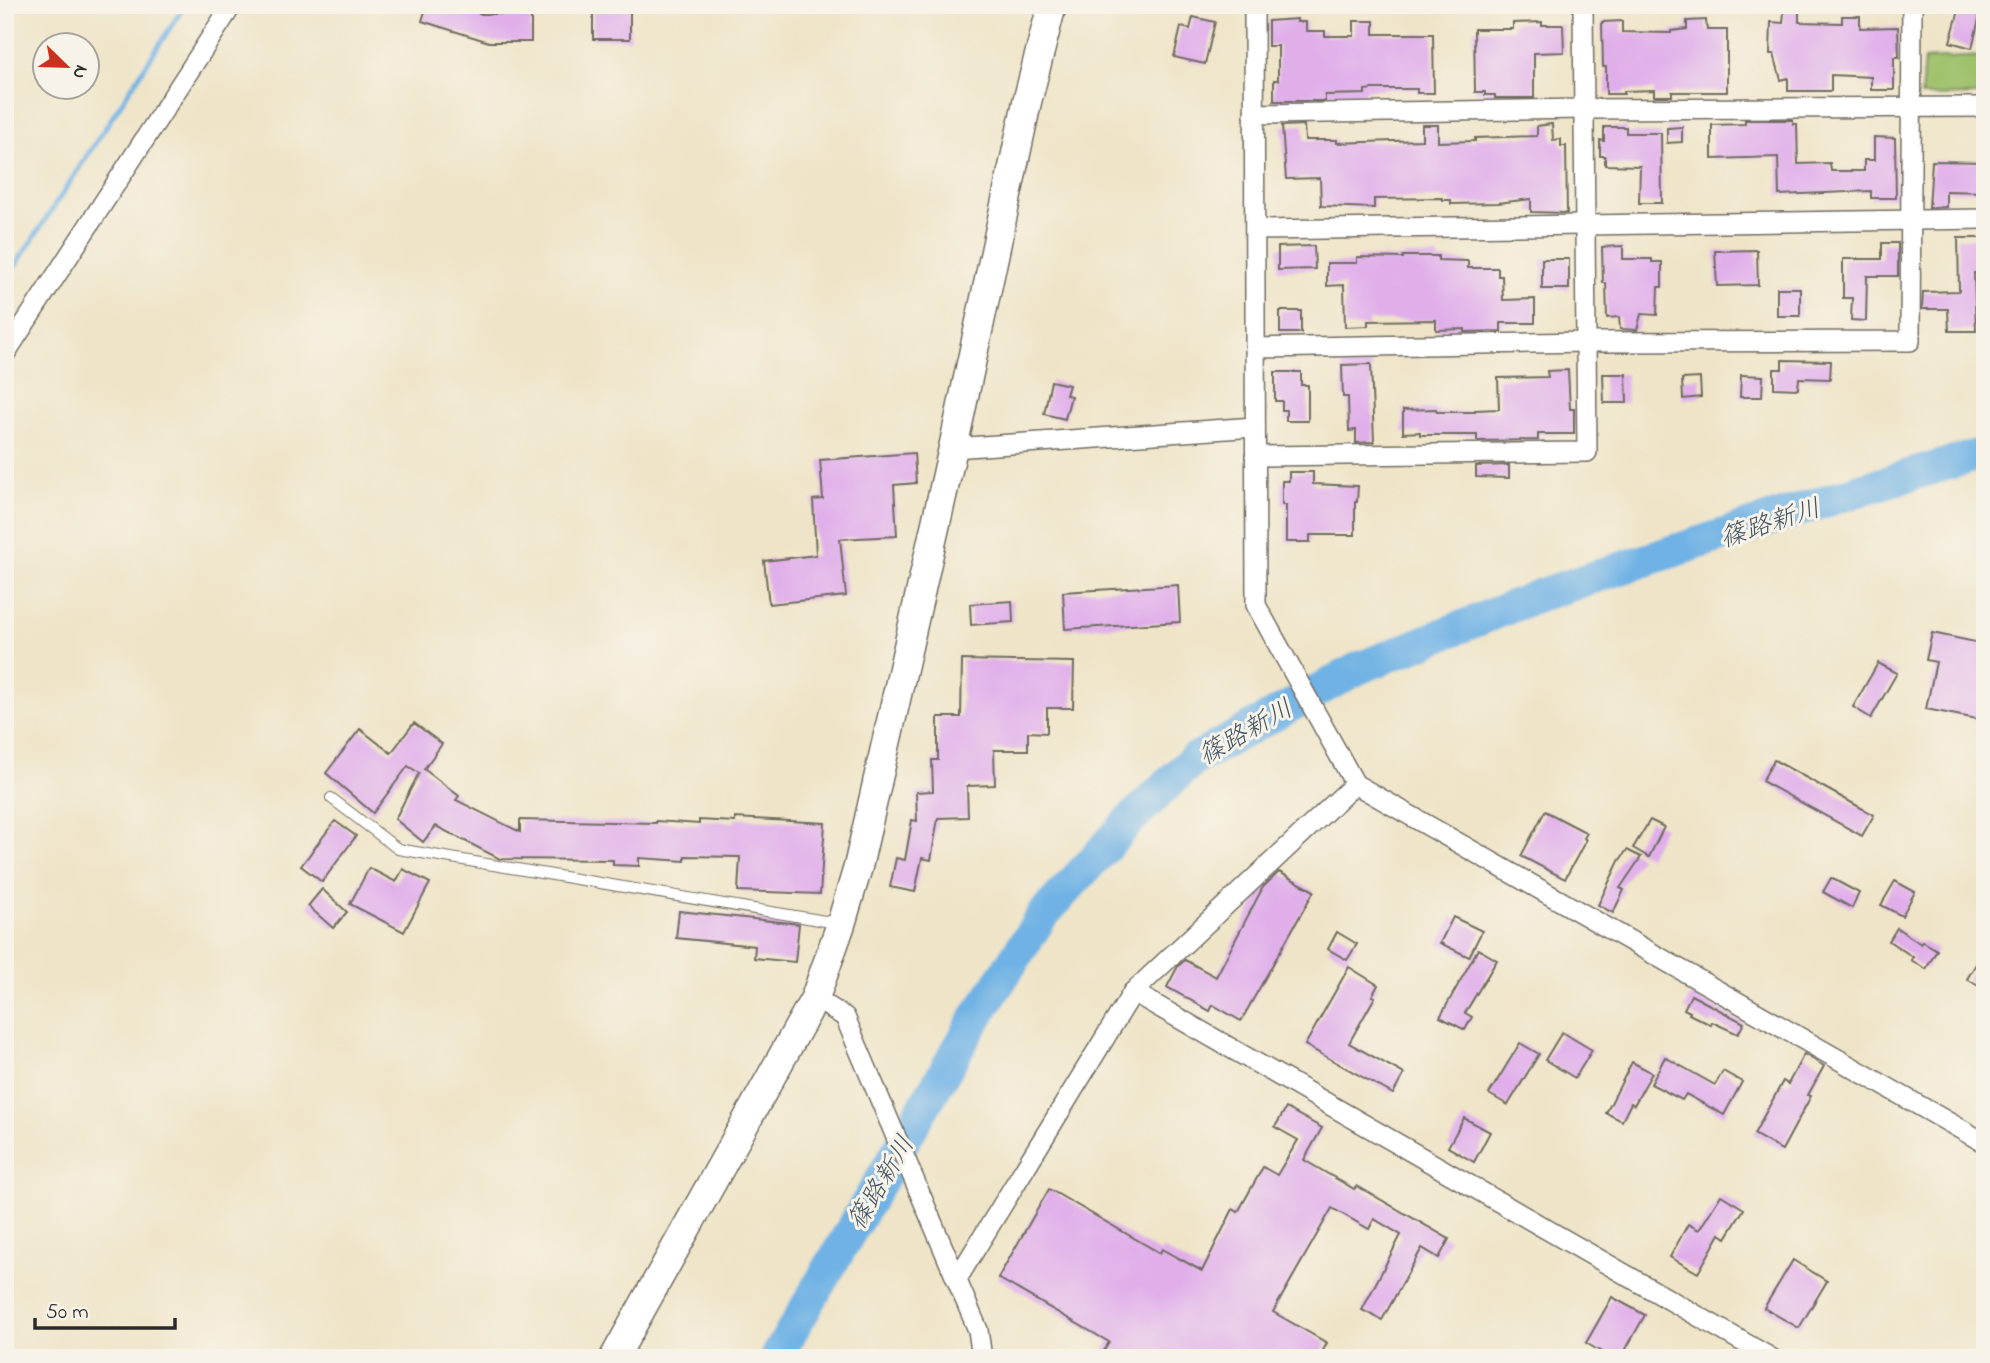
<svg xmlns="http://www.w3.org/2000/svg" width="1990" height="1363" font-family="'Indie Flower','Klee One',sans-serif">
	<style>
		.green { fill: #9ec069; stroke: #64764a; stroke-width: 2 }
		.lines { fill: none; stroke-linecap: round; stroke-linejoin: round }
		.stream { stroke: #70b2e5; stroke-width: 5 }
		.river { stroke: #70b2e5; stroke-width: 33 }
		.building { fill: #e0afea }
		.lane-casing { stroke: #706c62; stroke-width: 12 }
		.street-casing { stroke: #706c62; stroke-width: 22 }
		.secondary-casing { stroke: #706c62; stroke-width: 31 }
		.lane { stroke: #fff; stroke-width: 10 }
		.street { stroke: #fff; stroke-width: 19 }
		.secondary { stroke: #fff; stroke-width: 28 }
		.labels { text-anchor: middle; stroke-width: 6; stroke-linejoin: round; paint-order: stroke }
		.water-label { font-size: 26px; font-style: italic; fill: #405463; stroke: #f7f3e8 }
	</style>
	<rect width="100%" height="100%" fill="#f7f3e8"/>
	<filter id="ink" filterUnits="userSpaceOnUse"><feTurbulence type="fractalNoise" baseFrequency=".0143" numOctaves="2"/><feDisplacementMap in="SourceGraphic" scale="14" xChannelSelector="R" yChannelSelector="G"/><feConvolveMatrix kernelMatrix="1 2 1 2 8 2 1 2 1" color-interpolation-filters="sRGB"/></filter>
	<filter id="wash" filterUnits="userSpaceOnUse"><feTurbulence type="fractalNoise" baseFrequency=".00686" numOctaves="4" result="noise"/><feDisplacementMap in="SourceGraphic" scale="28" xChannelSelector="R" yChannelSelector="G"/><feGaussianBlur stdDeviation="1.57" result="paint"/><feColorMatrix in="noise" values="0 0 0 0 0 0 0 0 0 0 0 0 0 0 0 0 0 1.4 0 .05"/><feComposite in="paint" operator="in"/></filter>
	<g filter="url(#wash)">
		<rect width="100%" height="100%" fill="#efe4c7"/>
		<!-- green -->
		<polygon class="green" points="1984,56 1983,95 1921,96 1924,59"/>
		<g class="lines">
			<!-- stream -->
			<polyline class="stream" points="5,282 185,5"/>
			<!-- river -->
			<polyline class="river" points="776,1358 973,1023 1042,916 1132,818 1193,760 1357,669 1540,595 1866,488 1985,453"/>
		</g>
		<g id="blocks">
			<!-- building -->
			<g class="building">
				<polygon points="427,5 481,5 479,14 531,14 531,42 489,42 422,21"/>
				<rect x="593" y="5" width="37" height="34"/>
				<polygon points="1959,10 1980,15 1972,48 1950,42"/>
				<polygon points="1784,11 1799,11 1799,22 1842,23 1842,16 1860,16 1860,28 1898,27 1899,57 1894,57 1894,90 1871,90 1871,77 1831,75 1831,91 1788,91 1788,78 1781,80 1774,54 1770,54 1771,22 1783,23"/>
				<polygon points="1193,17 1215,22 1205,64 1174,57 1181,27 1190,29"/>
				<polygon points="1297,19 1297,22 1306,22 1306,31 1325,31 1325,36 1354,36 1354,21 1374,21 1374,34 1433,34 1434,93 1417,93 1417,89 1372,89 1365,90 1365,94 1325,95 1325,101 1274,101 1274,80 1278,80 1278,46 1268,46 1268,21"/>
				<polygon points="1706,20 1707,30 1727,30 1727,92 1672,92 1672,96 1654,96 1654,90 1624,91 1624,94 1606,94 1606,67 1603,67 1602,22 1622,21 1622,32 1671,33 1671,31 1687,29 1687,21"/>
				<polygon points="1542,22 1542,25 1563,25 1564,52 1534,53 1534,98 1495,98 1495,95 1485,95 1485,92 1475,92 1474,29 1513,29 1513,23"/>
				<polygon points="1745,120 1793,120 1793,124 1797,124 1798,164 1830,163 1831,171 1864,171 1864,160 1874,160 1874,137 1895,138 1896,198 1871,198 1871,191 1779,195 1778,157 1712,159 1712,125 1745,124"/>
				<polygon points="1552,124 1553,140 1561,139 1561,146 1566,146 1567,213 1531,212 1531,199 1498,203 1451,204 1451,200 1443,200 1442,198 1374,199 1374,208 1321,206 1320,178 1286,179 1282,126 1304,125 1305,140 1337,140 1337,143 1422,140 1422,125 1438,125 1438,142 1475,141 1475,138 1537,136 1537,126"/>
				<polygon points="1604,127 1626,127 1626,133 1661,133 1662,203 1639,203 1640,166 1605,165 1605,156 1600,156 1600,140 1604,141"/>
				<polygon points="1682,127 1682,142 1667,143 1667,128"/>
				<polygon points="1932,161 1985,162 1985,192 1946,191 1946,207 1929,208"/>
				<polygon points="1958,238 1985,238 1985,273 1974,273 1976,331 1949,331 1948,309 1922,309 1923,292 1959,291"/>
				<polygon points="1882,243 1898,243 1898,276 1867,276 1866,321 1851,320 1852,298 1843,298 1843,259 1882,259"/>
				<polygon points="1314,246 1315,269 1278,270 1278,247"/>
				<polygon points="1623,246 1623,259 1652,259 1652,262 1662,262 1662,287 1658,287 1657,315 1641,314 1637,330 1620,329 1619,317 1607,318 1606,283 1603,283 1602,247"/>
				<polygon points="1757,250 1758,285 1717,286 1715,251"/>
				<polygon points="1403,256 1438,256 1438,260 1468,261 1468,268 1498,268 1498,276 1502,276 1503,300 1535,299 1535,323 1501,323 1501,331 1465,332 1465,329 1436,330 1436,320 1368,321 1368,326 1345,327 1344,285 1327,286 1327,263 1357,263 1357,257 1403,258"/>
				<rect x="1542" y="259" width="27" height="30"/>
				<rect x="1777" y="288" width="23" height="28"/>
				<rect x="1280" y="311" width="21" height="22"/>
				<polygon points="1782,360 1831,361 1830,379 1799,378 1798,389 1774,388 1774,369 1782,369"/>
				<polygon points="1371,364 1374,442 1356,443 1356,430 1349,431 1348,397 1343,397 1342,365"/>
				<polygon points="1568,370 1570,409 1574,409 1574,434 1538,434 1538,440 1477,441 1477,435 1420,435 1420,432 1403,433 1403,410 1436,409 1437,412 1475,412 1475,410 1499,409 1498,378 1548,377 1547,371"/>
				<polygon points="1275,372 1301,372 1301,385 1308,385 1308,421 1286,421 1286,410 1282,410 1282,401 1275,401"/>
				<polygon points="1603,374 1626,374 1627,403 1604,403"/>
				<polygon points="1741,375 1763,376 1762,397 1740,397"/>
				<polygon points="1700,378 1701,397 1683,399 1682,379"/>
				<polygon points="1051,381 1069,385 1066,395 1071,396 1065,419 1044,414"/>
				<polygon points="914,453 916,483 894,485 897,536 840,539 846,596 769,604 764,561 816,555 813,500 823,499 820,460"/>
				<polygon points="1509,465 1509,478 1476,477 1476,466"/>
				<polygon points="1289,472 1313,472 1313,484 1358,486 1357,502 1355,502 1355,535 1310,535 1310,542 1286,542 1286,505 1282,505 1282,481 1289,481"/>
				<polygon points="1178,585 1180,622 1065,629 1063,592"/>
				<polygon points="1012,601 1013,622 971,625 970,604"/>
				<polygon points="1932,633 1985,644 1985,682 1977,719 1926,709 1936,662 1926,660"/>
				<polygon points="962,660 1074,662 1073,708 1047,708 1047,733 1028,732 1028,750 994,750 995,785 967,786 968,817 938,818 931,860 922,858 915,892 890,887 896,858 905,860 912,820 917,821 916,792 933,791 932,760 938,760 938,717 961,717"/>
				<polygon points="1878,663 1897,673 1871,718 1853,707"/>
				<polygon points="414,723 442,744 424,769 459,796 456,800 520,832 520,820 656,823 656,821 699,824 699,820 735,822 735,818 825,823 820,894 738,891 740,857 685,856 685,861 639,858 639,866 613,865 613,860 500,859 436,826 423,842 395,819 419,773 408,766 373,813 326,773 360,729 391,753"/>
				<polygon points="1774,760 1874,815 1862,836 1762,781"/>
				<polygon points="1545,811 1587,833 1584,838 1586,840 1565,879 1521,856"/>
				<polygon points="1650,820 1664,827 1649,857 1633,848"/>
				<polygon points="335,821 356,836 322,882 301,866"/>
				<polygon points="1627,850 1641,857 1620,888 1624,890 1613,913 1598,905 1619,861"/>
				<polygon points="369,868 396,882 403,869 430,883 404,932 350,904"/>
				<polygon points="1279,872 1314,891 1241,1021 1213,1005 1210,1011 1167,987 1178,966 1185,960 1216,977 1263,887"/>
				<polygon points="1831,878 1859,893 1852,908 1823,892"/>
				<polygon points="1895,881 1915,892 1902,916 1881,905"/>
				<polygon points="322,889 347,912 333,928 308,906"/>
				<polygon points="679,911 799,924 795,962 754,958 755,946 676,938"/>
				<polygon points="1453,917 1482,931 1469,957 1440,943"/>
				<polygon points="1897,928 1921,944 1922,941 1937,950 1926,969 1911,960 1913,957 1889,941"/>
				<polygon points="1337,932 1357,944 1347,960 1328,949"/>
				<polygon points="1478,949 1497,960 1465,1013 1472,1017 1465,1030 1440,1017"/>
				<polygon points="1985,949 1985,990 1967,979"/>
				<polygon points="1349,967 1378,985 1372,996 1375,997 1349,1043 1404,1074 1393,1094 1305,1045"/>
				<polygon points="1691,995 1744,1023 1738,1034 1712,1022 1711,1025 1689,1014 1690,1012 1684,1009"/>
				<polygon points="1562,1032 1592,1050 1575,1078 1545,1060"/>
				<polygon points="1520,1043 1539,1054 1508,1105 1489,1094"/>
				<polygon points="1804,1054 1824,1066 1808,1095 1811,1096 1782,1150 1754,1134 1783,1081 1788,1084"/>
				<polygon points="1665,1057 1715,1085 1723,1071 1742,1082 1724,1115 1686,1094 1682,1100 1651,1084"/>
				<polygon points="1632,1062 1652,1073 1634,1105 1631,1103 1622,1121 1606,1113"/>
				<polygon points="1286,1108 1322,1128 1304,1160 1354,1189 1357,1186 1449,1239 1439,1258 1422,1248 1382,1320 1362,1310 1401,1235 1374,1219 1369,1229 1332,1208 1273,1312 1327,1343 1319,1358 1100,1358 1109,1342 998,1278 1049,1189 1160,1253 1162,1249 1202,1271 1233,1209 1238,1212 1263,1167 1277,1175 1298,1140 1275,1127"/>
				<polygon points="1464,1118 1490,1132 1474,1162 1448,1147"/>
				<polygon points="1721,1195 1744,1209 1726,1238 1720,1234 1698,1273 1670,1257 1688,1224 1699,1230"/>
				<polygon points="1793,1260 1827,1281 1799,1328 1764,1308"/>
				<polygon points="1612,1297 1645,1315 1621,1358 1612,1358 1586,1343"/>
			</g>
		</g>
	</g>
	<g filter="url(#ink)">
		<use href="#blocks" fill-opacity="0" stroke="#706c62" stroke-width="2"/>
		<g class="lines">
			<defs>
				<polyline id="lane" points="331,798 398,849 837,923"/>
				<g id="street">
					<polyline points="1254,5 1256,605 1355,784 1985,1143"/>
					<polyline points="1254,114 1584,109 1985,107"/>
					<polyline points="1255,230 1985,219"/>
					<polyline points="1255,348 1588,342 1910,341 1912,5"/>
					<polyline points="5,354 232,5"/>
					<polyline points="953,448 1255,427"/>
					<polyline points="1255,456 1587,452 1583,5"/>
					<polyline points="1133,992 1771,1358"/>
					<polyline points="815,998 845,1017 978,1330 982,1358"/>
					<polyline points="957,1279 1133,992 1355,784"/>
				</g>
				<polyline id="secondary" points="614,1358 815,998 841,924 858,867 953,448 1027,102 1052,5"/>
			</defs>
			<!-- lane casing -->
			<use href="#lane" class="lane-casing"/>
			<!-- street casing -->
			<use href="#street" class="street-casing"/>
			<!-- secondary casing -->
			<use href="#secondary" class="secondary-casing"/>
			<!-- lane -->
			<use href="#lane" class="lane"/>
			<!-- street -->
			<use href="#street" class="street"/>
			<!-- secondary -->
			<use href="#secondary" class="secondary"/>
		</g>
	</g>
	<g class="labels">
		<!-- water labels -->
		<g class="water-label">
			<text transform="translate(1770 522) rotate(-18)" y="9">篠路新川</text>
			<text transform="translate(1245 731) rotate(-30)" y="9">篠路新川</text>
			<text transform="translate(880 1182) rotate(-59)" y="9">篠路新川</text>
		</g>
	</g>
	<!-- margin -->
	<rect width="1990" height="1363" fill="none" stroke="#f7f3e8" stroke-width="28"/>
	<!-- north arrow -->
	<g transform="translate(66 66) rotate(113)"><circle r="33" fill="#f7f3e8" stroke="#a5a39c" stroke-width="2"/>
	<path d="M0-5L12 26L0 18L-12 26Z" fill="#c8321e"/>
	<text y="-10" font-size="19" font-weight="bold" text-anchor="middle" fill="#2b2b2b">N</text>
	</g>
	<!-- scale -->
	<path d="M35 1318v10h140v-10" fill="none" stroke="#2b2b2b" stroke-width="3.5"/>
	<text x="46" y="1318" font-size="21" fill="#2b2b2b" stroke="#f7f3e8" stroke-width="5" paint-order="stroke">50 m</text>
</svg>
